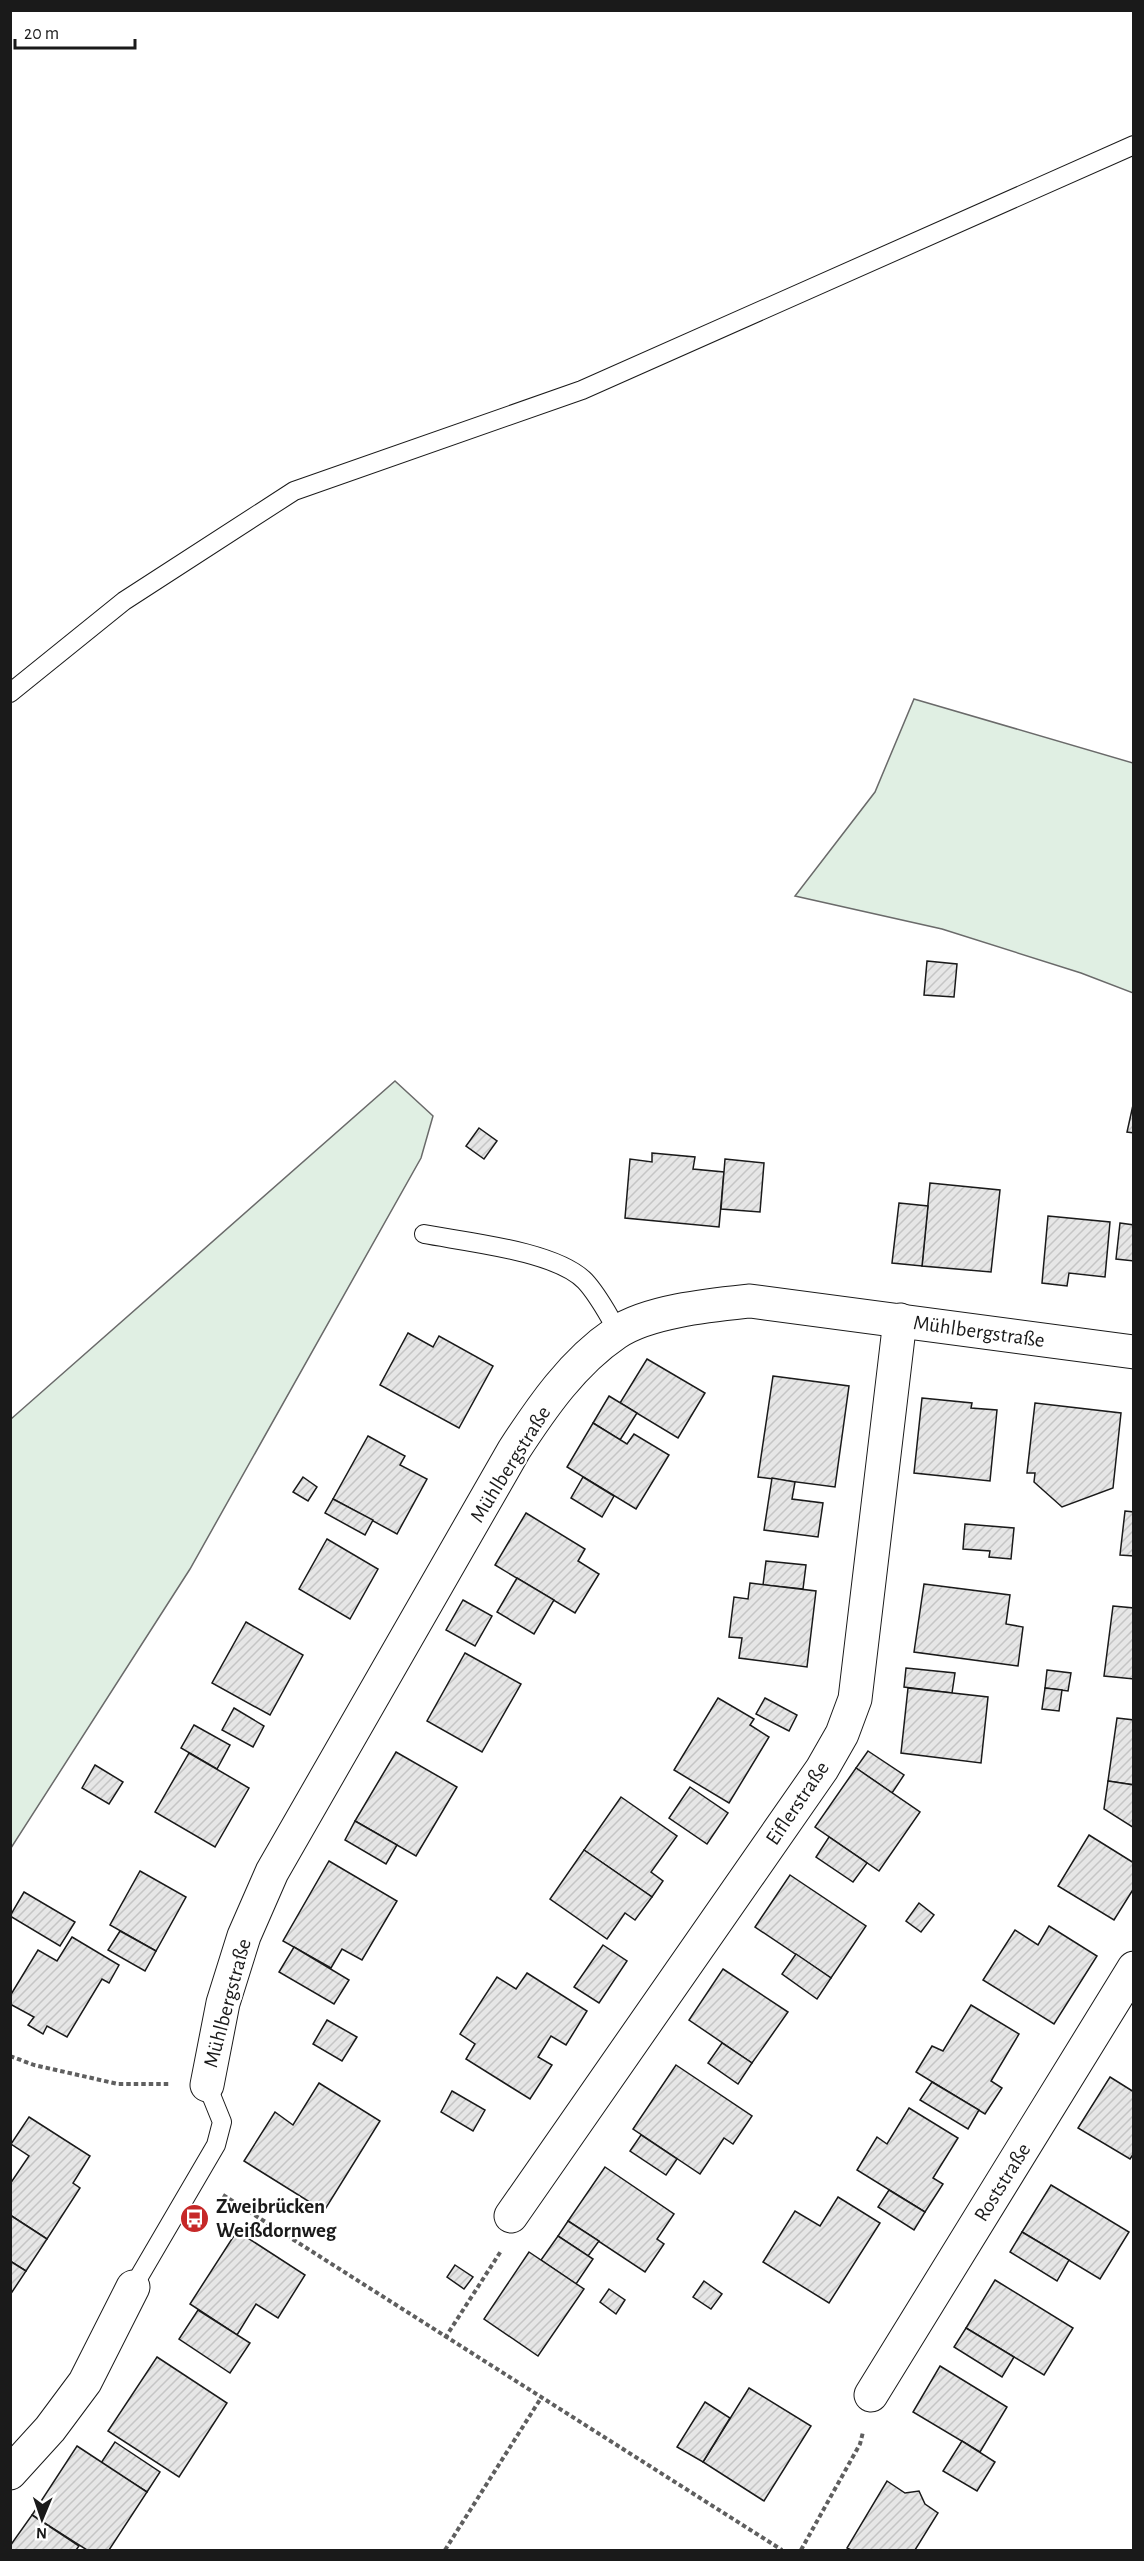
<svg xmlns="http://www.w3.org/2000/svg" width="1144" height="2561" font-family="'Alegreya Sans',sans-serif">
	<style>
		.grass { fill: #e0efe3; stroke: #6a6a6a; stroke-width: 1.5 }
		.building { fill: url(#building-hatch); stroke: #1a1a1a; stroke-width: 1.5 }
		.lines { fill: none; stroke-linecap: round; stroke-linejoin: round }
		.service-casing { stroke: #1a1a1a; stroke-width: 20 }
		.minor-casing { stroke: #1a1a1a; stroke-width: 35 }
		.path { stroke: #5f5f5f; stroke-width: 4; stroke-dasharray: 4.5 3; stroke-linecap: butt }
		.service { stroke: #fff; stroke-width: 18 }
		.minor { stroke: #fff; stroke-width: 33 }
		.labels { text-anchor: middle; stroke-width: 4.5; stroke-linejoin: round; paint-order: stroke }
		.street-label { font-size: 21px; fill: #1a1a1a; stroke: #fff }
		.poi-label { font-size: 21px; font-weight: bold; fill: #1a1a1a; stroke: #fff; text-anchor: start }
	</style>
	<defs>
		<pattern id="building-hatch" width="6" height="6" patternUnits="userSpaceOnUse" patternTransform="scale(1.5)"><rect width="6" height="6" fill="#e6e6e6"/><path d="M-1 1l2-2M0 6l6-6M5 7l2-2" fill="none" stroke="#c5c5c5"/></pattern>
	</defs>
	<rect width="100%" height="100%" fill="#fff"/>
	<!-- grass -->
	<g class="grass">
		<polygon points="914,699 1133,763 1133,993 1081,973 942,929 795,896 875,792"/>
		<polygon points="395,1081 433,1116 421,1158 190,1569 11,1848 11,1419"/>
	</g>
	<!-- building -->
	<g class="building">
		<polygon points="927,961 957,964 954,997 924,995"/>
		<polygon points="1133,1105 1134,1105 1134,1133 1127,1132"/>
		<polygon points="479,1128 497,1141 484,1159 466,1146"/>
		<polygon points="652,1153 695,1157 693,1169 724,1172 719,1227 625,1218 630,1159 652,1162"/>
		<polygon points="725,1159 764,1163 760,1212 721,1209"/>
		<polygon points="930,1183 1000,1190 991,1272 922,1266"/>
		<polygon points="899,1203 928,1206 922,1266 892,1263"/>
		<polygon points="1048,1216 1110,1222 1105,1277 1069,1273 1067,1286 1042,1283"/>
		<polygon points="1120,1223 1134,1225 1134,1261 1116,1259"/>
		<polygon points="408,1333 433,1347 439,1336 493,1366 459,1428 380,1385"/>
		<polygon points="647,1359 705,1393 678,1438 620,1403"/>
		<polygon points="773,1376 849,1386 835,1487 758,1477"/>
		<polygon points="609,1396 637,1413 620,1440 593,1423"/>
		<polygon points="922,1398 972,1403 971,1408 997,1410 990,1481 914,1473"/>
		<polygon points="1035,1403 1121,1413 1113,1488 1062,1507 1034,1482 1035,1473 1027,1473"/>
		<polygon points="593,1423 627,1444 634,1434 669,1455 636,1509 567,1467"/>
		<polygon points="368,1436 405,1456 400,1465 427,1479 397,1534 333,1499"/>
		<polygon points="303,1477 317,1487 308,1501 293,1492"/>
		<polygon points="583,1477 614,1496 602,1517 571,1498"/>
		<polygon points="772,1478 795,1482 792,1499 823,1503 818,1537 764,1530"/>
		<polygon points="333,1499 373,1520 365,1535 325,1513"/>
		<polygon points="1125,1511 1134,1512 1134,1556 1120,1555"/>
		<polygon points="526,1513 585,1549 578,1561 599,1574 575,1613 495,1565"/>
		<polygon points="965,1524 1014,1528 1011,1559 989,1557 990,1551 963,1549"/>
		<polygon points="327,1539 378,1569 350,1619 299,1589"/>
		<polygon points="766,1561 806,1565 803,1589 763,1585"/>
		<polygon points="517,1578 554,1600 534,1634 497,1612"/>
		<polygon points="750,1583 816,1591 807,1667 739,1658 742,1638 729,1637 734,1597 748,1599"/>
		<polygon points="924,1584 1010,1595 1006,1624 1023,1627 1018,1666 914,1652"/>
		<polygon points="463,1600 492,1616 475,1646 446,1630"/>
		<polygon points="1113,1606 1134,1608 1134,1679 1104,1676"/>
		<polygon points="246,1622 303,1655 270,1715 212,1683"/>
		<polygon points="465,1653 521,1684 482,1752 427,1721"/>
		<polygon points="906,1668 955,1673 952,1693 904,1687"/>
		<polygon points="1047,1670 1071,1673 1068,1691 1045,1688"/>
		<polygon points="908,1688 988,1697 981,1763 901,1753"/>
		<polygon points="1045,1688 1062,1690 1059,1711 1042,1709"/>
		<polygon points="718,1698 754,1719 750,1725 769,1737 729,1803 674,1770"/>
		<polygon points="765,1698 797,1715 789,1731 756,1714"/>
		<polygon points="234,1708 264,1726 253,1747 222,1730"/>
		<polygon points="1117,1718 1134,1720 1134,1785 1108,1781"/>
		<polygon points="194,1725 230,1745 217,1769 181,1748"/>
		<polygon points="868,1751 904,1775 892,1793 856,1768"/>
		<polygon points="396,1752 457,1787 416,1856 355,1821"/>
		<polygon points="189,1753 249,1788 215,1847 155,1812"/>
		<polygon points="95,1765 123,1782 109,1804 82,1788"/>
		<polygon points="856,1768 920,1812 879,1871 815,1827"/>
		<polygon points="1108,1781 1134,1785 1134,1828 1104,1809"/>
		<polygon points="690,1787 728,1813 707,1844 669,1818"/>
		<polygon points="621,1797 677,1836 651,1872 663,1881 652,1897 584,1850"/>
		<polygon points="355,1821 397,1845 386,1864 345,1840"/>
		<polygon points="1089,1835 1134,1863 1134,1888 1114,1920 1058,1886"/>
		<polygon points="829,1837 867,1863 853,1882 816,1857"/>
		<polygon points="584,1850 652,1897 635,1920 625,1913 607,1939 550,1899"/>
		<polygon points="329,1861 397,1901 362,1960 342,1949 331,1968 283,1941"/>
		<polygon points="140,1871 186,1897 156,1951 110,1925"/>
		<polygon points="790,1875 866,1926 831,1978 755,1927"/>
		<polygon points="24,1892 75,1922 60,1946 10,1916"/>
		<polygon points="919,1903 934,1915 921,1932 906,1921"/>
		<polygon points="1049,1926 1097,1956 1054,2024 983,1980 1015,1930 1038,1945"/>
		<polygon points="120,1931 156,1951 145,1971 108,1950"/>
		<polygon points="72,1937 119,1965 109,1983 102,1979 67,2037 47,2026 43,2034 28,2025 34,2017 10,2004 10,1996 38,1950 57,1961"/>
		<polygon points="603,1945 627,1961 599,2003 574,1987"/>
		<polygon points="294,1947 349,1980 334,2004 279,1972"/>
		<polygon points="796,1954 831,1978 817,1999 782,1974"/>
		<polygon points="723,1969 788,2012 752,2063 689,2020"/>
		<polygon points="527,1973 587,2011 566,2045 551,2036 538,2057 552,2065 530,2099 466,2059 475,2044 460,2034 497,1977 516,1989"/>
		<polygon points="971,2005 1019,2034 991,2081 1002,2088 985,2114 916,2072 932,2046 943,2051"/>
		<polygon points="327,2020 357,2037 342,2061 313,2044"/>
		<polygon points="722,2043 752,2063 738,2084 708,2063"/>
		<polygon points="676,2065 752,2116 733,2144 724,2138 700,2174 633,2129"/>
		<polygon points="1110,2077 1134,2092 1134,2153 1130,2159 1078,2128"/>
		<polygon points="932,2082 979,2110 968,2129 920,2100"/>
		<polygon points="319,2083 380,2121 324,2211 244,2161 275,2112 293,2125"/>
		<polygon points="452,2091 485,2110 473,2131 441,2112"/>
		<polygon points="909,2108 958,2138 933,2178 943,2184 925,2212 857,2170 877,2137 887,2144"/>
		<polygon points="29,2117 90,2156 73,2183 80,2188 47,2239 10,2215 10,2184 29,2156 11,2144"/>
		<polygon points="641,2135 677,2159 666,2175 630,2151"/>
		<polygon points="605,2167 674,2214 657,2239 664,2244 645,2272 568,2221"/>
		<polygon points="1051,2185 1129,2232 1100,2279 1022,2232"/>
		<polygon points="889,2190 925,2212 914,2230 878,2207"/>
		<polygon points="838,2197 880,2223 829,2303 763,2262 795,2211 820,2226"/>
		<polygon points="10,2215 47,2239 26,2271 10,2261"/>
		<polygon points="568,2221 599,2241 588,2256 558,2236"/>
		<polygon points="237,2231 305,2275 278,2318 256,2304 237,2335 190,2304"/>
		<polygon points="1022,2232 1069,2260 1057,2281 1010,2252"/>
		<polygon points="558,2236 593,2259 576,2284 541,2260"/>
		<polygon points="529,2252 584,2289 538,2356 484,2319"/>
		<polygon points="10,2261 26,2271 10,2295"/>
		<polygon points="455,2265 473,2277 464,2289 447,2277"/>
		<polygon points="995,2280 1073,2328 1044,2375 966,2328"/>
		<polygon points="704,2281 722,2294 711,2309 693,2297"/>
		<polygon points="609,2289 625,2300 616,2314 600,2302"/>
		<polygon points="198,2310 250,2343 230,2373 179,2339"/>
		<polygon points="966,2328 1014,2357 1002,2377 954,2347"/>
		<polygon points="157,2357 227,2403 179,2477 108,2431"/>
		<polygon points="940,2366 1007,2407 980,2452 913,2412"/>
		<polygon points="749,2388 811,2426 764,2501 703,2462"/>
		<polygon points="705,2402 730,2418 703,2462 677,2447"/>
		<polygon points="962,2441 995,2462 977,2491 943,2471"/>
		<polygon points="115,2442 160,2472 147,2492 101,2463"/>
		<polygon points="77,2446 147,2492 109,2550 87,2550 32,2515"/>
		<polygon points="887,2481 905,2493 919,2491 925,2504 938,2513 915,2550 851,2550 847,2548"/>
		<polygon points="32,2515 79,2546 76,2550 10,2550 10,2546"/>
	</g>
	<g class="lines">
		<defs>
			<g id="service">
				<polyline points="10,693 124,601 294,491 582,390 1134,145"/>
				<path d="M 424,1234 C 466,1242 556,1251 585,1281 C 599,1296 608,1315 618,1331"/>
				<polyline points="133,2287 216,2145 222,2122 207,2085"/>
			</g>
			<g id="minor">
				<path d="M 207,2085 L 223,2003 L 244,1936 L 272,1872 L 514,1450 C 542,1407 573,1362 616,1333 C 648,1311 712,1305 750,1301 L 1134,1352"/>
				<polyline points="511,2216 822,1769 842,1734 855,1699 900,1320"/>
				<polyline points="871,2395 1134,1968"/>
				<polyline points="10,2473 50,2429 85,2382 133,2287"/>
			</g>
		</defs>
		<!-- service casing -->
		<use href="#service" class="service-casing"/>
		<!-- minor casing -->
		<use href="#minor" class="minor-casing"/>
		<!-- path -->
		<g class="path">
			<polyline points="10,2056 34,2065 118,2084 171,2084"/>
			<polyline points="223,2195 782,2550"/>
			<polyline points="445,2338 501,2251"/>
			<polyline points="445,2550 541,2398"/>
			<polyline points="801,2550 860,2444 863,2432"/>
		</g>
		<!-- service -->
		<use href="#service" class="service"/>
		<!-- minor -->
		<use href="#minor" class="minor"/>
	</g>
	<!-- icons -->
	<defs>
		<symbol id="bus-disc" viewBox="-11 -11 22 22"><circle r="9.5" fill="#c62828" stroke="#fff"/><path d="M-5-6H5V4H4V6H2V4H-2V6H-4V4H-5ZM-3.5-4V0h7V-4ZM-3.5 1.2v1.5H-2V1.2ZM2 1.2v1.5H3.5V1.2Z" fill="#fff"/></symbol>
	</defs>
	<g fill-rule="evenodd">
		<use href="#bus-disc" x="178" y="2202" width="33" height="33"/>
	</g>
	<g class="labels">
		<!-- street labels -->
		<g class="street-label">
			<text transform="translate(979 1331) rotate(8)" y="7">Mühlbergstraße</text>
			<text transform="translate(510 1464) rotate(-58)" y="7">Mühlbergstraße</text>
			<text transform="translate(797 1803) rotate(-56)" y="7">Eiflerstraße</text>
			<text transform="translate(227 2003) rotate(-75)" y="7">Mühlbergstraße</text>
			<text transform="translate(1002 2182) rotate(-58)" y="7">Roststraße</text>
		</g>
		<!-- poi labels -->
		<g class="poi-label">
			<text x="216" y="2213">Zweibrücken<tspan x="216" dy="24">Weißdornweg</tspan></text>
		</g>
	</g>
	<!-- border -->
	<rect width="1144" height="2561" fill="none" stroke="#1a1a1a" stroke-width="24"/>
	<!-- north arrow -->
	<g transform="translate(42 2519) rotate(182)" stroke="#ffffff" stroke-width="4.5" paint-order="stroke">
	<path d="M0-4.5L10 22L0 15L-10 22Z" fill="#1a1a1a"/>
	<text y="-9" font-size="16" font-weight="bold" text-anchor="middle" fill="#1a1a1a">N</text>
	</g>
	<!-- scale -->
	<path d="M15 39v9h120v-9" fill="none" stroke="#1a1a1a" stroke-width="3"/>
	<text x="24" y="39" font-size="18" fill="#1a1a1a" stroke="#ffffff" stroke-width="4.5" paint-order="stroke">20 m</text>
</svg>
